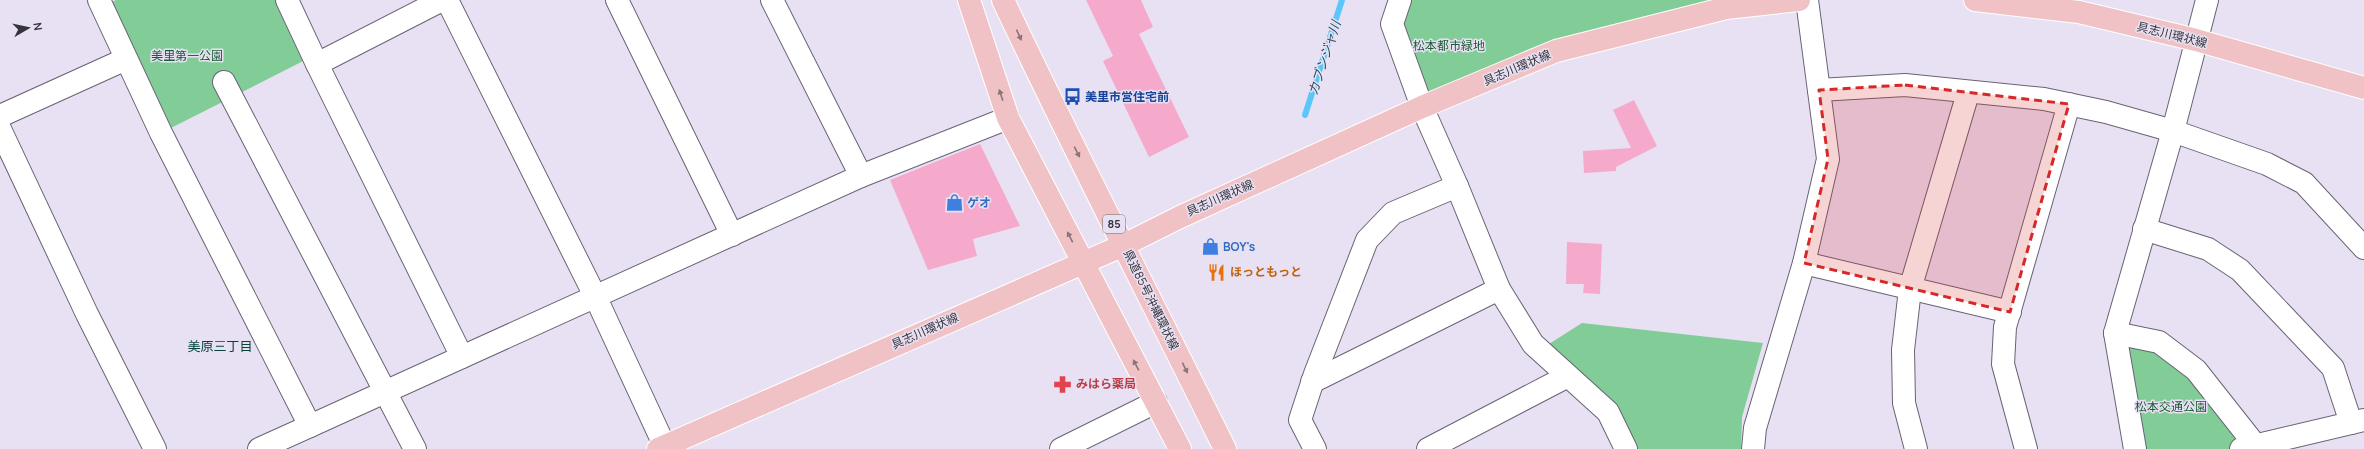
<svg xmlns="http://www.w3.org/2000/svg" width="2364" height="449" font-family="Manrope,'Noto Sans JP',sans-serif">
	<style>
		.green { fill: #81cc97 }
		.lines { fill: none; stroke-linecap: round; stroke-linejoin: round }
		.stream { stroke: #5bc6f8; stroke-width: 6 }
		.building { fill: #f5aacb }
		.minor-casing { stroke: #696373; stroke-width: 24 }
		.major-casing { stroke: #fff; stroke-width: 24 }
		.minor { stroke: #fff; stroke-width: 22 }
		.major { stroke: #f0c2c5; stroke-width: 22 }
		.oneway { fill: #8a7479 }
		.marked { fill: #d62828; fill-opacity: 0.2; stroke: #d62828; stroke-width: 3; stroke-dasharray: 8 5; stroke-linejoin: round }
		.labels { text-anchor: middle; stroke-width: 3; stroke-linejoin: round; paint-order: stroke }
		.shield { fill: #e8e1f4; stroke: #6b6872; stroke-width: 1 }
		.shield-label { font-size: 11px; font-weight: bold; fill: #36343b }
		.street-label { font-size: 12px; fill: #36343b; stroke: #e8e1f4 }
		.park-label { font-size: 12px; fill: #1c5b34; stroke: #e8e1f4 }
		.transit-label { font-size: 12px; font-weight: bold; fill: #164399; stroke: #e8e1f4; text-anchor: start }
		.shop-label { font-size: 12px; font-weight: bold; fill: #366cbe; stroke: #e8e1f4; text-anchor: start }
		.food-label { font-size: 12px; font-weight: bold; fill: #c56008; stroke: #e8e1f4; text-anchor: start }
		.health-label { font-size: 12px; font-weight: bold; fill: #be3a42; stroke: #e8e1f4; text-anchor: start }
		.water-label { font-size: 13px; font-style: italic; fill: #1f4c61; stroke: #e8e1f4 }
		.neighbourhood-label { font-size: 13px; fill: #05433b; stroke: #e8e1f4 }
	</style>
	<rect width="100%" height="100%" fill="#e8e1f4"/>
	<!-- green -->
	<g class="green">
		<polygon points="116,0 287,0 313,56 161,133 103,7"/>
		<polygon points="1400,0 1799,0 1556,51 1422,107 1392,24"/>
		<polygon points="1582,323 1763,343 1742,417 1741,449 1636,449 1549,344"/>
		<polygon points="2115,333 2159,342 2256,446 2241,449 2135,449"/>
	</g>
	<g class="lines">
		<!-- stream -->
		<polyline class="stream" points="1305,115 1342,0"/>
	</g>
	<!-- building -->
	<g class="building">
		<polygon points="1086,0 1141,0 1153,27 1139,34 1189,137 1149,157 1103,61 1113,56"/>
		<polygon points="1634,100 1657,146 1616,167 1616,171 1584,173 1583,151 1631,148 1613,110"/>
		<polygon points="980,144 1020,226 973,239 977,256 928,270 890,180"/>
		<polygon points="1567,242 1602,244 1600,294 1583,293 1584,284 1566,284"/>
	</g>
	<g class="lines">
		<defs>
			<g id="minor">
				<polyline points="99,0 161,133 310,426 259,449"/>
				<polyline points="287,0 317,64 462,357 861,176 772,0"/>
				<polyline points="447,0 596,298 666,449"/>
				<polyline points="617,0 732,235"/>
				<polyline points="1400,0 1392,24 1422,107 1457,186 1499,289 1533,344 1608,412 1626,449"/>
				<polyline points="317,64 442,0"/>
				<polyline points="224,82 415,449"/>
				<polyline points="1819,90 1905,85 2044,99 2106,112 2173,131 2267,164 2304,183 2364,248"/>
				<polyline points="0,116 126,59"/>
				<polyline points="0,129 87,314 155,449"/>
				<polyline points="861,176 1008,118"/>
				<polyline points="2144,229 2208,249 2240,270 2333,368 2351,423"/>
				<polyline points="1804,263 2010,312"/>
				<polyline points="2115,333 2159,342 2196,370 2256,446"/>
				<polyline points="1312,382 1499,289"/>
				<polyline points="310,426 462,357"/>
				<polyline points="1061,449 1156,402"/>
				<polyline points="1315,449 1300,420 1315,374 1367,240 1393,213 1457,186"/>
				<polyline points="1428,449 1568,376"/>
				<polyline points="1753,449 1755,428 1804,263 1828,159 1807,0"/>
				<polyline points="1916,449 1904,403 1903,350 1910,289 1968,93"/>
				<polyline points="2026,449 2003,364 2005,327 2069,104"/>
				<polyline points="2135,449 2115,333 2173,131 2207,0"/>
				<polyline points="2241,449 2364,420"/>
			</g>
			<g id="major">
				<polyline points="969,0 1008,118 1180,449"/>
				<path d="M 1003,0 C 1074,151 1151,299 1225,449"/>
				<polyline points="1975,0 2079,12 2196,40 2364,88"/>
				<polyline points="658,449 1124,245 1180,217 1422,107 1556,51 1726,8 1799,0"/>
			</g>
		</defs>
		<!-- minor casing -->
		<use href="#minor" class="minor-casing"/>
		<!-- major casing -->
		<use href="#major" class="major-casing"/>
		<!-- minor -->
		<use href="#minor" class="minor"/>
		<!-- major -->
		<use href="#major" class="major"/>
	</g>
	<!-- one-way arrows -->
	<defs><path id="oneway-solid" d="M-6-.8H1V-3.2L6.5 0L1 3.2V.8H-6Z"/></defs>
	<g class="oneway">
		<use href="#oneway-solid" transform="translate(1019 35) rotate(65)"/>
		<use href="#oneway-solid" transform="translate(1001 95) rotate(-108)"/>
		<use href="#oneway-solid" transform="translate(1077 152) rotate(63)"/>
		<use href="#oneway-solid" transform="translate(1070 237) rotate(-117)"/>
		<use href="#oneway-solid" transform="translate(1136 365) rotate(-118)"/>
		<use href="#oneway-solid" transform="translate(1185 368) rotate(64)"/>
	</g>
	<!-- marked area -->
	<path class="marked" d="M 1905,85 L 2069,104 L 2010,312 L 1804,263 L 1828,159 L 1819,90 Z"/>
	<!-- icons -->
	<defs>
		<symbol id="bus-bare" viewBox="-9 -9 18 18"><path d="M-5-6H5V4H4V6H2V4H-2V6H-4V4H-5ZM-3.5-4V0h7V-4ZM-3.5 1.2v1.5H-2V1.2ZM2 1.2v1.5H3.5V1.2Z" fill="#1a4fb4" stroke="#e8e1f4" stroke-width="2.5" paint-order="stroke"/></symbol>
		<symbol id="shop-bare" viewBox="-9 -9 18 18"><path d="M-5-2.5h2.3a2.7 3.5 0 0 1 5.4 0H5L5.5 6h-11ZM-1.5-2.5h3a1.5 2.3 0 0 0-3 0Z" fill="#3f7fe0" stroke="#e8e1f4" stroke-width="2.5" paint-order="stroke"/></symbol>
		<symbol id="restaurant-bare" viewBox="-9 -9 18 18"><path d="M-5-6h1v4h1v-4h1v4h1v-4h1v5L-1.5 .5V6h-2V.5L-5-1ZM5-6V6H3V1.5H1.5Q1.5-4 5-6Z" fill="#e8710a" stroke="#e8e1f4" stroke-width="2.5" paint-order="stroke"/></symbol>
		<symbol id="pharmacy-bare" viewBox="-9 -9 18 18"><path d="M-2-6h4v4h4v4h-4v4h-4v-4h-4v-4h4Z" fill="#e0444e" stroke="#e8e1f4" stroke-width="2.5" paint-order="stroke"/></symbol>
	</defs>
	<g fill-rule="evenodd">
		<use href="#bus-bare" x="1060" y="84" width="25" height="25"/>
		<use href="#shop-bare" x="942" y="190" width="25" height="25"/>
		<use href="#shop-bare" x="1198" y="234" width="25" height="25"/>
		<use href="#restaurant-bare" x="1204" y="260" width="25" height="25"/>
		<use href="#pharmacy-bare" x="1050" y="372" width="25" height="25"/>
	</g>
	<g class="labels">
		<!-- shield labels -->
		<rect class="shield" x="1103" y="215" width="22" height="18" rx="3"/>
		<g class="shield-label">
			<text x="1114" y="228">85</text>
		</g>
		<!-- street labels -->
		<g class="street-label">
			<text transform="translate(2172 35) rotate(14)" y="4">具志川環状線</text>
			<text transform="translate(1517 68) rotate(-23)" y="4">具志川環状線</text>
			<text transform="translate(1220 198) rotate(-24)" y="4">具志川環状線</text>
			<text transform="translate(1151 300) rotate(64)" y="4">県道85号沖縄環状線</text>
			<text transform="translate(925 331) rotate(-24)" y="4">具志川環状線</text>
		</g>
		<!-- park labels -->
		<g class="park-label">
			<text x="1449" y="50">松本都市緑地</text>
			<text x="187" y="60">美里第一公園</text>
			<text x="2171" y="411">松本交通公園</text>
		</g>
		<!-- transit labels -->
		<g class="transit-label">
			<text x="1085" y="101">美里市営住宅前</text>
		</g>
		<!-- shop labels -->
		<g class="shop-label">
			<text x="967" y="207">ゲオ</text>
			<text x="1223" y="251">BOY's</text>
		</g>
		<!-- food labels -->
		<g class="food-label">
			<text x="1230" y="276">ほっともっと</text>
		</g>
		<!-- health labels -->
		<g class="health-label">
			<text x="1076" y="388">みはら薬局</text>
		</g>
		<!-- water labels -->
		<g class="water-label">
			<text transform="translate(1324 58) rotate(-72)" y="5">カブンジャ川</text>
		</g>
		<!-- neighbourhood labels -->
		<g class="neighbourhood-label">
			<text x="220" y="351">美原三丁目</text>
		</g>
	</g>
	<!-- north arrow -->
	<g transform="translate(28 28) rotate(81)" stroke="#e8e1f4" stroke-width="3" paint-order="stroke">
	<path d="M0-3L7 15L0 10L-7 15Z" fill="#36343b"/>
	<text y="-6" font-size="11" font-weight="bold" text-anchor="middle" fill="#36343b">N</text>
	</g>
</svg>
